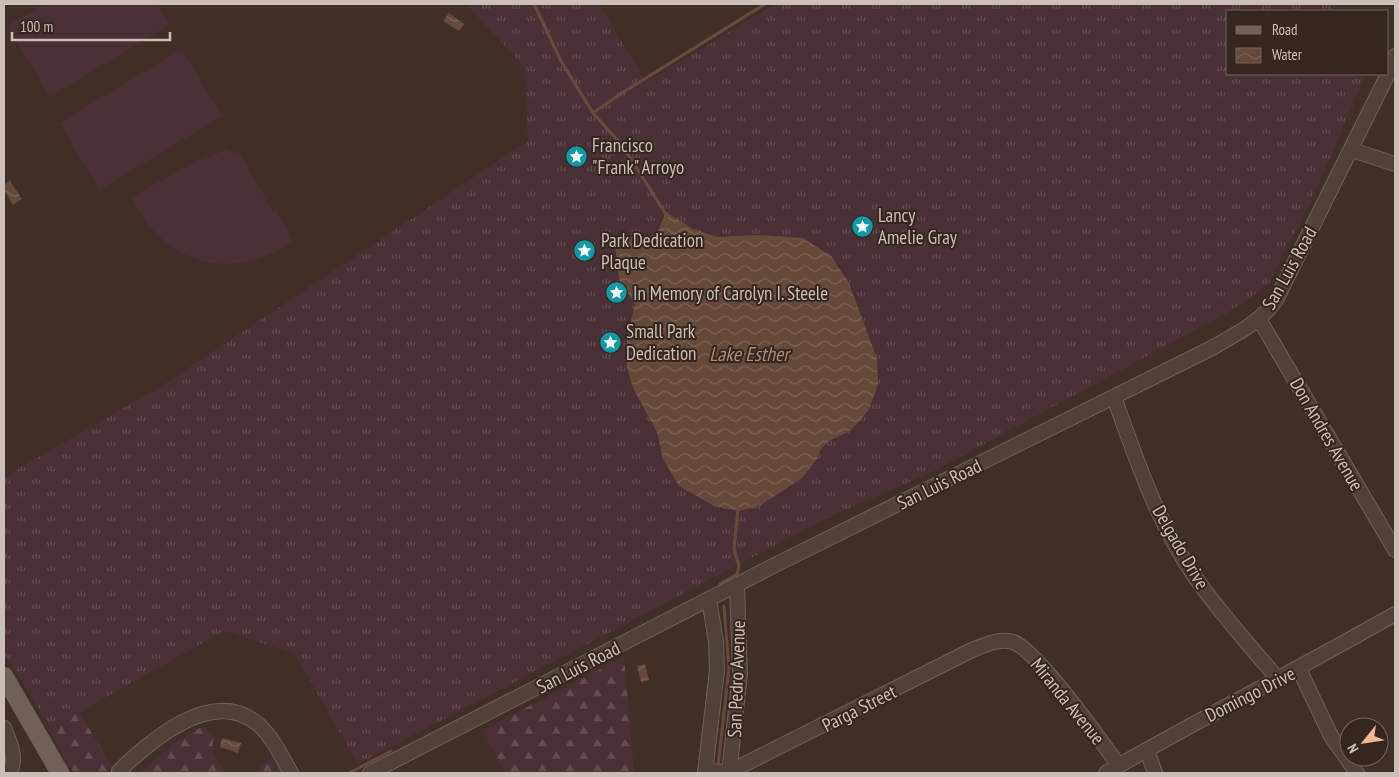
<svg xmlns="http://www.w3.org/2000/svg" width="1399" height="777" font-family="'PT Sans Narrow',sans-serif">
	<style>
		.grass { fill: url(#grass-tufts) }
		.forest { fill: url(#forest-firs) }
		.pitch { fill: #493037 }
		.water { fill: url(#water-waves) }
		.lines { fill: none; stroke-linecap: round; stroke-linejoin: round }
		.stream { stroke: #654a3c; stroke-width: 3 }
		.minor-casing { stroke: #6d6059; stroke-width: 16 }
		.major-casing { stroke: #584b45; stroke-width: 19 }
		.minor { stroke: #4f423b; stroke-width: 14 }
		.major { stroke: #6f6159; stroke-width: 18 }
		.labels { text-anchor: middle; stroke-width: 4; stroke-linejoin: round; paint-order: stroke }
		.poi-label { font-size: 19px; fill: #cabeb8; stroke: #342720; text-anchor: start }
		.street-label { font-size: 19px; fill: #cabeb8; stroke: #342720 }
		.water-label { font-size: 20px; font-style: italic; fill: #aa8a7a; stroke: #342720 }
	</style>
	<defs>
		<pattern id="grass-tufts" width="24" height="20" patternUnits="userSpaceOnUse" patternTransform="scale(1.25)"><rect width="24" height="20" fill="#493037"/><path d="M3 7l-1-3M5 7V3M7 7l1-3M15 17l-1-3M17 17v-4M19 17l1-3" fill="none" stroke="#624c52"/></pattern>
		<pattern id="forest-firs" width="22" height="20" patternUnits="userSpaceOnUse" patternTransform="scale(1.25)"><rect width="22" height="20" fill="#493037"/><path d="M5 1l3.5 6h-7zM16 11l3.5 6h-7z" fill="#624c52"/></pattern>
		<pattern id="water-waves" width="16" height="10" patternUnits="userSpaceOnUse" patternTransform="scale(1.25)"><rect width="16" height="10" fill="#654a3c"/><path d="M0 5q4-4 8 0t8 0" fill="none" stroke="#7a6256"/></pattern>
	</defs>
	<rect width="100%" height="100%" fill="#3f2f27"/>
	<!-- grass -->
	<polygon class="grass" points="466,4 599,4 646,82 775,4 1337,4 1334,11 1228,11 1228,74 1351,74 1364,79 1311,201 1268,285 1232,310 936,470 832,516 358,764 294,653 224,631 51,728 4,654 4,477 160,387 528,141 524,67"/>
	<!-- forest -->
	<g class="forest">
		<polygon points="624,657 634,773 505,773 483,730"/>
		<polygon points="79,712 116,773 74,773 48,729"/>
		<polygon points="203,726 214,737 212,752 226,773 139,773 173,744"/>
		<polygon points="274,754 283,773 256,773"/>
	</g>
	<!-- pitch -->
	<g class="pitch">
		<polygon points="45,4 158,4 170,24 50,97 7,26"/>
		<polygon points="182,49 222,116 99,190 59,123"/>
		<path d="M 225,149 L 241,154 L 273,212 L 276,210 L 294,241 C 233,283 163,266 132,197 L 207,155 L 209,158 Z"/>
	</g>
	<!-- water -->
	<g class="water">
		<polygon points="449,13 464,24 459,31 443,21"/>
		<polygon points="10,181 22,199 13,205 6,193 4,194 4,185"/>
		<polygon points="666,212 693,229 718,237 757,235 803,238 831,256 849,283 877,359 878,384 869,410 851,430 829,441 821,449 817,459 802,478 761,505 739,511 714,506 679,486 663,459 657,432 634,390 627,369 627,337 635,304 619,280 614,236 655,238"/>
		<polygon points="645,664 649,680 641,682 637,666"/>
		<polygon points="222,738 241,743 238,753 220,747"/>
	</g>
	<g class="lines">
		<!-- stream -->
		<g class="stream">
			<polyline points="534,4 561,61 593,113 622,145 667,216"/>
			<polyline points="593,113 622,93 765,4"/>
			<polyline points="720,584 737,574 739,566 734,549 738,508"/>
			<polyline points="718,767 729,668 724,606"/>
			<polyline points="349,773 391,751"/>
		</g>
		<defs>
			<g id="minor">
				<polyline points="1388,74 1395,56"/>
				<polyline points="1352,150 1395,164"/>
				<polyline points="1259,319 1395,550"/>
				<path d="M 1114,397 C 1136,459 1157,522 1195,577 C 1220,613 1250,646 1279,680"/>
				<polyline points="1299,669 1331,736 1357,773"/>
				<path d="M 4,728 C 10,742 18,760 9,773"/>
				<polyline points="1147,750 1155,773"/>
				<path d="M 119,771 C 151,740 214,685 259,725 C 273,738 282,757 291,773"/>
				<path d="M 705,771 L 729,772 L 972,650 C 985,645 999,638 1013,642 C 1036,649 1102,742 1119,766"/>
				<path d="M 370,773 L 775,565 L 1210,349 C 1234,335 1260,323 1276,300 L 1388,74"/>
				<polyline points="705,773 717,670 716,642 709,599"/>
				<polyline points="729,773 740,674 737,585"/>
				<path d="M 1106,773 C 1201,718 1299,669 1395,614"/>
			</g>
			<polyline id="major" points="4,676 60,773"/>
		</defs>
		<!-- minor casing -->
		<use href="#minor" class="minor-casing"/>
		<!-- major casing -->
		<use href="#major" class="major-casing"/>
		<!-- minor -->
		<use href="#minor" class="minor"/>
		<!-- major -->
		<use href="#major" class="major"/>
	</g>
	<!-- icons -->
	<defs>
		<symbol id="sight-disc" viewBox="-11 -11 22 22"><circle r="9.5" fill="#0f9aa8" stroke="#342720"/><path d="M0-6L1.8-2.2L6-1.7L2.9 1.2L3.7 5.4L0 3.3L-3.7 5.4L-2.9 1.2L-6-1.7L-1.8-2.2Z" fill="#fff"/></symbol>
	</defs>
	<g fill-rule="evenodd">
		<use href="#sight-disc" x="564" y="144" width="25" height="25"/>
		<use href="#sight-disc" x="850" y="214" width="25" height="25"/>
		<use href="#sight-disc" x="572" y="238" width="25" height="25"/>
		<use href="#sight-disc" x="604" y="280" width="25" height="25"/>
		<use href="#sight-disc" x="598" y="330" width="25" height="25"/>
	</g>
	<g class="labels">
		<!-- poi labels -->
		<g class="poi-label">
			<text x="592" y="152">Francisco<tspan x="592" dy="22">"Frank" Arroyo</tspan></text>
			<text x="878" y="222">Lancy<tspan x="878" dy="22">Amelie Gray</tspan></text>
			<text x="601" y="247">Park Dedication<tspan x="601" dy="22">Plaque</tspan></text>
			<text x="633" y="300">In Memory of Carolyn I. Steele</text>
			<text x="626" y="338">Small Park<tspan x="626" dy="22">Dedication</tspan></text>
		</g>
		<!-- street labels -->
		<g class="street-label">
			<text transform="translate(1289 268) rotate(-61)" y="7">San Luis Road</text>
			<text transform="translate(1327 434) rotate(60)" y="7">Don Andres Avenue</text>
			<text transform="translate(939 484) rotate(-26)" y="7">San Luis Road</text>
			<text transform="translate(1181 547) rotate(60)" y="7">Delgado Drive</text>
			<text transform="translate(578 667) rotate(-27)" y="7">San Luis Road</text>
			<text transform="translate(736 679) rotate(-88)" y="7">San Pedro Avenue</text>
			<text transform="translate(1250 694) rotate(-27)" y="7">Domingo Drive</text>
			<text transform="translate(1068 701) rotate(51)" y="7">Miranda Avenue</text>
			<text transform="translate(859 708) rotate(-27)" y="7">Parga Street</text>
		</g>
		<!-- water labels -->
		<g class="water-label">
			<text x="749" y="361">Lake Esther</text>
		</g>
	</g>
	<!-- border -->
	<rect width="1399" height="777" fill="none" stroke="#cabeb8" stroke-width="10"/>
	<!-- legend -->
	<rect x="1226" y="10" width="162" height="65" fill="#342720" stroke="#70635d"/>
	<rect x="1236" y="26" width="25" height="8" fill="#6f6159" stroke="#70635d"/>
	<text x="1272" y="35" font-size="15" fill="#cabeb8">Road</text>
	<rect x="1236" y="48" width="25" height="15" fill="url(#water-waves)" stroke="#70635d"/>
	<text x="1272" y="60" font-size="15" fill="#cabeb8">Water</text>
	<!-- north arrow -->
	<g transform="translate(1364 742) rotate(240)"><circle r="24" fill="#342720" stroke="#70635d"/>
	<path d="M0-4L9 19L0 12L-9 19Z" fill="#f2b794"/>
	<text y="-8" font-size="14" font-weight="bold" text-anchor="middle" fill="#cabeb8">N</text>
	</g>
	<!-- scale -->
	<path d="M12 32v8h158v-8" fill="none" stroke="#cabeb8" stroke-width="2.5"/>
	<text x="20" y="32" font-size="15" fill="#cabeb8" stroke="#342720" stroke-width="4" paint-order="stroke">100 m</text>
</svg>
